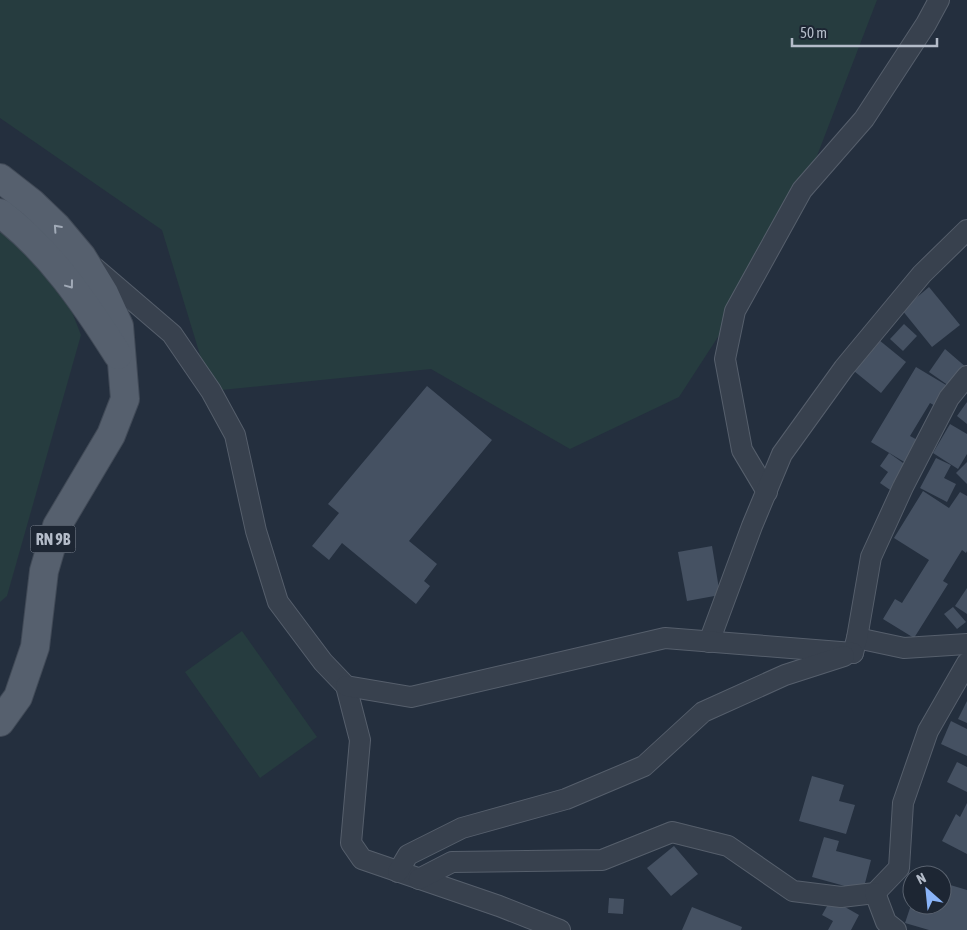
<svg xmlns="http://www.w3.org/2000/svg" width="967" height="930" font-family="'Asap Condensed',sans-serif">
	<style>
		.green { fill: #263c3f }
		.building { fill: #455162 }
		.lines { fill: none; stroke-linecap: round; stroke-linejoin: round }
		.minor-casing { stroke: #565f6c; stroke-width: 22 }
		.primary-casing { stroke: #414a57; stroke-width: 30 }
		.minor { stroke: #38414e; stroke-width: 20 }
		.primary { stroke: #56606e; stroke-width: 28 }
		.oneway { stroke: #a1aab7 }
		.labels { text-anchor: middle; stroke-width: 4; stroke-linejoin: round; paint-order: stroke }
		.shield { fill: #1d2633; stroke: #878f9c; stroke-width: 1 }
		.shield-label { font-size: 16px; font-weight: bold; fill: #b4bcc9 }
	</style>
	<rect width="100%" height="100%" fill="#242f3e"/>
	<!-- green -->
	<g class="green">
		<polygon points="0,0 877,0 790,226 679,397 570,449 431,369 211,391 162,230 0,118"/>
		<polygon points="0,204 41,233 81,335 7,596 0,602"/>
		<polygon points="242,631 317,737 260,778 185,672"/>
	</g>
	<!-- building -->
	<g class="building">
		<polygon points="929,287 960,325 932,347 902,310"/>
		<polygon points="904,324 917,336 903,351 890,339"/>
		<polygon points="879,340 906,362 881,393 854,371"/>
		<polygon points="945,349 967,368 952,388 929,372"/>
		<polygon points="916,367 951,388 939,408 930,403 910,436 925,444 911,466 871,442"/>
		<polygon points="427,386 492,440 409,541 437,564 424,581 430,586 416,604 342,543 329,560 312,546 339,513 328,504"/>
		<polygon points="967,402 967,424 957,416"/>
		<polygon points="950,424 967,434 967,454 958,469 933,453"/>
		<polygon points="889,453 913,470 896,494 880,483 888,472 880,466"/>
		<polygon points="936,458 951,465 944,478 956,484 947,502 920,488"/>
		<polygon points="967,462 967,484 956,473"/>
		<polygon points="923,491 949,508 960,492 967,496 967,551 966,553 962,550 943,581 948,584 914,638 883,619 895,599 902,603 929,560 894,538"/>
		<polygon points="712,546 720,595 687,601 678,552"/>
		<polygon points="967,588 967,614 955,606"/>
		<polygon points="953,607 966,622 957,629 944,614"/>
		<polygon points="967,701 967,723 958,719"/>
		<polygon points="951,721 967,729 967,756 941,744"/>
		<polygon points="957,762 967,767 967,792 947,782"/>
		<polygon points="812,776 844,785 839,801 855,805 846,834 799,821"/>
		<polygon points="967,803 967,854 942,841 956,814 960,817"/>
		<polygon points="824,837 839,841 836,851 871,860 863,891 812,877"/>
		<polygon points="674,846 698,874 671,896 647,868"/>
		<polygon points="947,884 967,890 967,930 929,930 905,923 911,905 919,905 939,911"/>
		<polygon points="609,898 624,899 623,914 608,913"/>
		<polygon points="831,899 859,915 851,930 828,930 833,921 822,915"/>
		<polygon points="692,907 742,927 741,930 682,930"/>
	</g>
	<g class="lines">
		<defs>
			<g id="minor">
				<polyline points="95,268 172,334 211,391 235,435 256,531 278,602 323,662 346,686 360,740 351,843 362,859 499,906 560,930"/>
				<polyline points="767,492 742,450 725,359 735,311 802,190 864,119 926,24 939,0"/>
				<polyline points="857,638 904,648 967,644"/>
				<polyline points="709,642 752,526 782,454 844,368 922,274 967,230"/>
				<polyline points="853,653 857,638 871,557 903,487 949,398 967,376"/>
				<polyline points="346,686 411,697 665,638 853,653"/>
				<polyline points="398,872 408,855 462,828 566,799 644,766 703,712 785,675 844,656"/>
				<polyline points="419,879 452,862 602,860 672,832 728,846 793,891 841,897 875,893 899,868 903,803 928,731 967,663"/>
				<polyline points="875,893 886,922 896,930"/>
			</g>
			<g id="primary">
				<polyline points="0,178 32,203 56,226 82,257 104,293 119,326 125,399 111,435 57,526 44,571 35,647 18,697 0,722"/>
				<path d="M 0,213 C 50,251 85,303 118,355"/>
			</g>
		</defs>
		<!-- minor casing -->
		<use href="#minor" class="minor-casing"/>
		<!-- primary casing -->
		<use href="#primary" class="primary-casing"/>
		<!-- minor -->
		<use href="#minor" class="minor"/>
		<!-- primary -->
		<use href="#primary" class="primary"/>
	</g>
	<!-- one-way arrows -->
	<defs><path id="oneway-chevron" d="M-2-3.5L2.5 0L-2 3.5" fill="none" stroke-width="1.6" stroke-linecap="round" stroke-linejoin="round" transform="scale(1.25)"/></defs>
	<g class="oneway">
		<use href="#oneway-chevron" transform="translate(57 228) rotate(-132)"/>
		<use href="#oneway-chevron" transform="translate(70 285) rotate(53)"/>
	</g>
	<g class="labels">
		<!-- shield labels -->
		<rect class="shield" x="30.5" y="525.5" width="45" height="27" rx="4"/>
		<g class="shield-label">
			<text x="53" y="545">RN 9B</text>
		</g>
	</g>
	<!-- north arrow -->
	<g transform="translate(927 890) rotate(333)"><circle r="24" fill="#1d2633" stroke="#59626f"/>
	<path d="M0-4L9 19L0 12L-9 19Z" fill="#8ab4f8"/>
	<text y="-8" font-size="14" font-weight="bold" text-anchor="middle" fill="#b4bcc9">N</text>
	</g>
	<!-- scale -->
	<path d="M792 38v8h145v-8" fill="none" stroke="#b4bcc9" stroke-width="2.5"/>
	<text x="800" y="38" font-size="15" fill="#b4bcc9" stroke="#1d2633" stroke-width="4" paint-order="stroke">50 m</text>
</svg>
